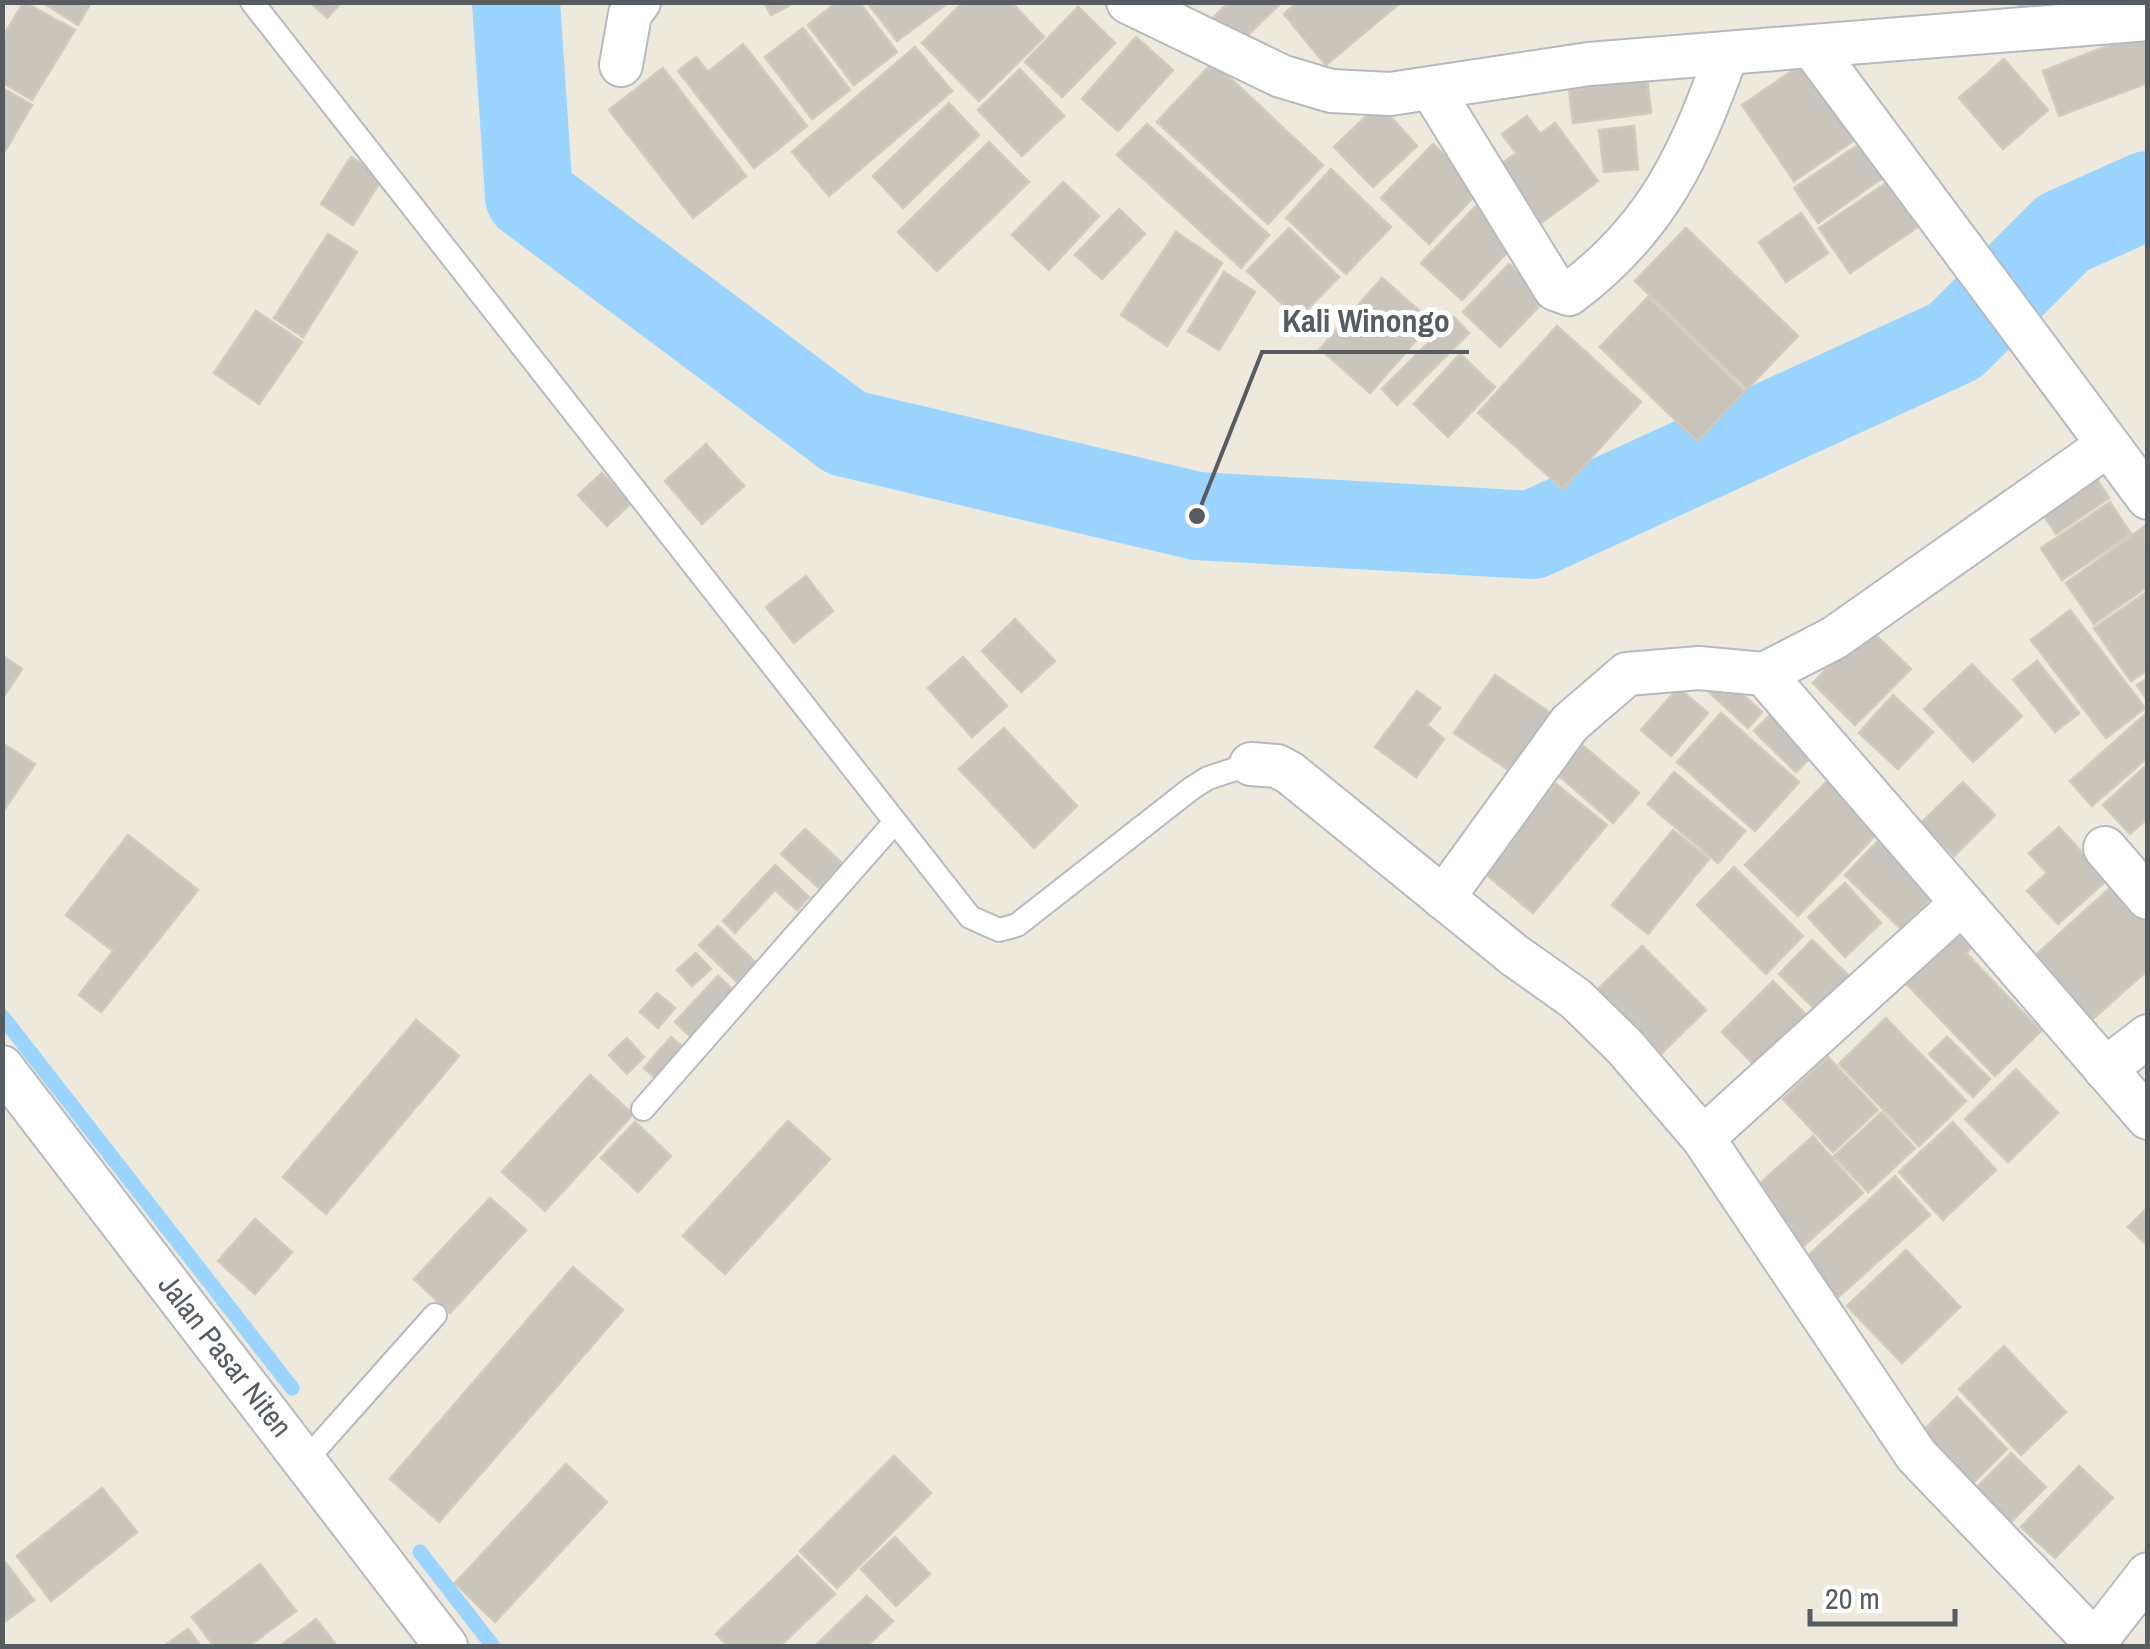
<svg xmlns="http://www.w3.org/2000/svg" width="2150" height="1649" font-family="'Archivo Narrow',sans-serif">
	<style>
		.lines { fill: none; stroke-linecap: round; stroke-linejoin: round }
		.stream { stroke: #9bd5ff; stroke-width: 15 }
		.river { stroke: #9bd5ff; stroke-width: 88 }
		.building { fill: #c9c5bd; stroke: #d2cabb; stroke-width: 2.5 }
		.lane-casing { stroke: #b6babf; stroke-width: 26 }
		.street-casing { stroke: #b6babf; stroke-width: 46 }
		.lane { stroke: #fff; stroke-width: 22 }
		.street { stroke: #fff; stroke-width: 42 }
		.labels { text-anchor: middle; stroke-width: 10; stroke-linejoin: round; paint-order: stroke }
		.street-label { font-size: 30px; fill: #575c61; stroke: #fff }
		.leader { fill: none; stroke: #575c61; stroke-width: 4 }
		.callout-dot { fill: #575c61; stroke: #fff; stroke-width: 4 }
		.callout-label { font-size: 32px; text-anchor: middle; font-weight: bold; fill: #575c61; stroke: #fff; stroke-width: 10; stroke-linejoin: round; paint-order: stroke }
	</style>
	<rect width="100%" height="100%" fill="#ede9dd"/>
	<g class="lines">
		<!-- stream -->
		<g class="stream">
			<polyline points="2,1016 292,1388"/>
			<polyline points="420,1552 493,1646"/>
		</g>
		<!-- river -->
		<polyline class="river" points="516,2 529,196 846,433 1197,516 1532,535 1955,341 2063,233 2148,195"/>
	</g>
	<!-- building -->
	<g class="building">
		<polygon points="24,2 75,30 32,100 2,82 2,38"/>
		<polygon points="42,2 91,2 78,25"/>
		<polygon points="310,2 342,2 327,18"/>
		<polygon points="764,2 796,2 771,15"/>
		<polygon points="837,2 859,2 897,52 854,85 808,25"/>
		<polygon points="867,2 949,2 897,41"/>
		<polygon points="963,2 1011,2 1044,37 979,101 922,43"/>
		<polygon points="1229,2 1282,2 1239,44 1214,17"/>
		<polygon points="1297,2 1401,2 1326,65 1284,14"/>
		<polygon points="2016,2 2043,2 2023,14"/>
		<polygon points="1078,7 1115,43 1062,97 1025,62"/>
		<polygon points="803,28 850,90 812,119 765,57"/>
		<polygon points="2148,30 2148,83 2059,116 2043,71"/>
		<polygon points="1136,37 1173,70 1118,131 1082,99"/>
		<polygon points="743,44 807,126 754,168 678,71 696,57 708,72"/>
		<polygon points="915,47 952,91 829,196 792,152"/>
		<polygon points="2004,59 2048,110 2003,149 1959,98"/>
		<polygon points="1807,61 1859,137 1794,181 1742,105"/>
		<polygon points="1213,62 1323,165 1268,224 1157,122"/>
		<polygon points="663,68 746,176 693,218 609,110"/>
		<polygon points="1020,69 1064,116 1022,156 978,110"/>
		<polygon points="1647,79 1651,113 1573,123 1569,90"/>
		<polygon points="2,88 32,105 2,156"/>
		<polygon points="949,103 979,135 903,208 873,176"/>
		<polygon points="1379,104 1417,146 1373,187 1334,147"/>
		<polygon points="1527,116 1540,134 1555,123 1598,181 1537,226 1495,169 1516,153 1502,134"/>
		<polygon points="1147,124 1269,235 1241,268 1117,155"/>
		<polygon points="1634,126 1638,169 1604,172 1599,130"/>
		<polygon points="989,142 1029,182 937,271 898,232"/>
		<polygon points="1861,143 1884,177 1818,223 1794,188"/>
		<polygon points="1433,144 1480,190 1429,244 1381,198"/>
		<polygon points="351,157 383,177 353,225 321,204"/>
		<polygon points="1331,169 1391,227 1346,274 1286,218"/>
		<polygon points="1063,182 1099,216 1049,270 1012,235"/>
		<polygon points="1888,182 1918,227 1850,273 1819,228"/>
		<polygon points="1476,206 1516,243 1462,300 1421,263"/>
		<polygon points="1119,209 1145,234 1102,279 1075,255"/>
		<polygon points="1801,213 1828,253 1786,282 1759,242"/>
		<polygon points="1289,228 1339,277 1298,319 1247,271"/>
		<polygon points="1686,228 1798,336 1747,389 1635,281"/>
		<polygon points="1176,232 1222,263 1167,346 1121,315"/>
		<polygon points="328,234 357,252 303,337 274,318"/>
		<polygon points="1509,264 1546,299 1500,347 1463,312"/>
		<polygon points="1224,272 1255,292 1219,350 1188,331"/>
		<polygon points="1382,278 1432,322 1370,393 1320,349"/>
		<polygon points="1648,297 1745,391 1697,441 1600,347"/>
		<polygon points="256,311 302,342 259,404 214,373"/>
		<polygon points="1454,317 1469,333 1397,405 1382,389"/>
		<polygon points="1557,326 1641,402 1563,489 1478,413"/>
		<polygon points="1460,354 1495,387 1448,437 1414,404"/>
		<polygon points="706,444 744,486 702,524 665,481"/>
		<polygon points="2087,464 2109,498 2056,534 2034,500"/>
		<polygon points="602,473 631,503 607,526 578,495"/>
		<polygon points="2110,502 2131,534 2062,580 2041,548"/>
		<polygon points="2145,526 2148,586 2094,624 2066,583"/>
		<polygon points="806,576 833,611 794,643 766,607"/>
		<polygon points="2148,591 2148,670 2131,681 2094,628"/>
		<polygon points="2070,610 2145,708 2106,738 2031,640"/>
		<polygon points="1015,619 1055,661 1021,692 982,651"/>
		<polygon points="1867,627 1911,669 1855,725 1813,683"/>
		<polygon points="2,655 22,669 2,699"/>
		<polygon points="963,657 1007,706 972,737 928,688"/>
		<polygon points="2037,661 2079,713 2055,732 2013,680"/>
		<polygon points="1972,664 2022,716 1973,762 1924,709"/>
		<polygon points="1495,675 1559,719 1519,777 1454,733"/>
		<polygon points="1724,678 1762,712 1748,728 1710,693"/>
		<polygon points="2148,678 2148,701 2137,685"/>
		<polygon points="1678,688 1708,713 1671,756 1641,730"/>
		<polygon points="1417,691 1440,708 1427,725 1444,739 1416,777 1375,747"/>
		<polygon points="1893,695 1933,732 1898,769 1859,733"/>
		<polygon points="1774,711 1816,752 1796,772 1754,731"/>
		<polygon points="2148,712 2148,757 2092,806 2070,781"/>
		<polygon points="1721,713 1799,782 1755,831 1677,762"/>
		<polygon points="1004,728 1077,806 1034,848 959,769"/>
		<polygon points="2,743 35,764 2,813"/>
		<polygon points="1582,745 1639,793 1613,823 1557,774"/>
		<polygon points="2148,764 2148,818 2130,834 2103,805"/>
		<polygon points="1674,772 1745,831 1718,863 1648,804"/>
		<polygon points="1835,773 1887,823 1798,916 1745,865"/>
		<polygon points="1963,782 1995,815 1954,856 1921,823"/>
		<polygon points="1556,784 1607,825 1533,913 1483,872"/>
		<polygon points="2059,827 2107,880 2058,924 2027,891 2047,873 2029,853"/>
		<polygon points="805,829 842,863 819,888 781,854"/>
		<polygon points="1673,830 1709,859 1648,934 1612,905"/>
		<polygon points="128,835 198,890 101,1012 79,995 113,951 66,915"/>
		<polygon points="1880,839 1936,893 1901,929 1845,875"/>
		<polygon points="775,865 809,897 797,910 775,890 735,933 723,921"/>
		<polygon points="1734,867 1803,936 1766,974 1697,905"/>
		<polygon points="1845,883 1881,923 1845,957 1808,917"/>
		<polygon points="2112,886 2148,925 2148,970 2085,1026 2028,962"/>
		<polygon points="1961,916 1981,939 1966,953 2041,1031 1995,1076 1899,976"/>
		<polygon points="718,926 756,963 737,982 699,945"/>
		<polygon points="1812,940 1853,980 1820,1014 1779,974"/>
		<polygon points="1642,946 1706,1010 1659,1056 1595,992"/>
		<polygon points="696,953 711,969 692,986 677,970"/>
		<polygon points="718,976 733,990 691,1037 675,1022"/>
		<polygon points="1773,981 1815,1024 1763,1074 1722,1032"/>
		<polygon points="657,993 675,1008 658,1028 640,1012"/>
		<polygon points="1886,1018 1966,1101 1919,1146 1839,1064"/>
		<polygon points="416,1020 459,1056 326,1214 283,1177"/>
		<polygon points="671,1037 685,1049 658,1080 644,1068"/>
		<polygon points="1947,1037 1990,1079 1973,1097 1929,1054"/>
		<polygon points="627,1038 644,1057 627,1074 609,1055"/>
		<polygon points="1828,1057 1878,1110 1833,1152 1783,1099"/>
		<polygon points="2016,1069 2058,1113 2008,1162 1965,1119"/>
		<polygon points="590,1075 633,1114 545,1211 502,1172"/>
		<polygon points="1882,1112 1915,1148 1868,1192 1834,1156"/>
		<polygon points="788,1121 830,1159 725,1274 683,1236"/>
		<polygon points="635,1122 671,1156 638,1192 601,1158"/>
		<polygon points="1953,1122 1996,1170 1943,1220 1899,1172"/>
		<polygon points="1813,1136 1863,1193 1799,1250 1748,1194"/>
		<polygon points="1895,1176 1930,1215 1835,1300 1801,1262"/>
		<polygon points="490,1198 526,1230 450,1313 414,1279"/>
		<polygon points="2148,1207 2148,1246 2128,1227"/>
		<polygon points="255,1219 292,1252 255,1294 218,1261"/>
		<polygon points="1906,1250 1960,1307 1902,1363 1847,1306"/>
		<polygon points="573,1267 623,1310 439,1522 390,1479"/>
		<polygon points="2004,1346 2066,1412 2021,1455 1959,1389"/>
		<polygon points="1957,1397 2007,1449 1973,1483 1923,1431"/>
		<polygon points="2011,1453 2046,1487 2005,1528 1971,1493"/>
		<polygon points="894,1456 931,1493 837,1588 800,1551"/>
		<polygon points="566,1464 607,1502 495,1622 455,1583"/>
		<polygon points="2079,1466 2113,1498 2055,1558 2021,1527"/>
		<polygon points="102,1488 137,1532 51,1601 17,1556"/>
		<polygon points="895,1537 930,1574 896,1606 861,1569"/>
		<polygon points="797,1556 835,1594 780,1646 728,1646 716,1634"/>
		<polygon points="6,1563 34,1600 2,1624 2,1566"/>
		<polygon points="260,1564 296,1611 249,1646 214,1646 192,1617"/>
		<polygon points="867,1596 893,1621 867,1646 815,1646"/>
		<polygon points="316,1619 337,1646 280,1646"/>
		<polygon points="188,1629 201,1646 164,1646"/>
	</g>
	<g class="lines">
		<defs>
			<g id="lane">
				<polyline points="252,2 970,917 999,930 1017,925 1192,788 1208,778 1251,764"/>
				<polyline points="643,1109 894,823"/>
				<polyline points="305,1461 435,1315"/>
			</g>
			<g id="street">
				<polyline points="1128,2 1281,76 1331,91 1390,94 1589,64 2148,19"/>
				<polyline points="1813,48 2148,498"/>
				<polyline points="621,65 630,14 639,2"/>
				<path d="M 1431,88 L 1555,289 L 1569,294 C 1659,227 1690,154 1727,53"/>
				<polyline points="1764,674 2148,1118"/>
				<polyline points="1251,764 1277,766 1290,773 1514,955 1576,999 1625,1047 1703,1138 1916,1455 2093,1640"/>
				<polyline points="2105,848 2148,898"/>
				<polyline points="1443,898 1570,723 1627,674 1699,668 1764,674 1834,638 2108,445"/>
				<polyline points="2,1067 446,1646"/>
				<polyline points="2105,1069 2148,1036"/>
				<polyline points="1703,1138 1962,903"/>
				<polyline points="2092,1646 2148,1574"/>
			</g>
		</defs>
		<!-- lane casing -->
		<use href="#lane" class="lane-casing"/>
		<!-- street casing -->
		<use href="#street" class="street-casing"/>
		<!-- lane -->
		<use href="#lane" class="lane"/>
		<!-- street -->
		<use href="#street" class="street"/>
	</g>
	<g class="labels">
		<!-- street labels -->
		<g class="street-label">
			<text transform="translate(225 1356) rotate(52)" y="10">Jalan Pasar Niten</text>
		</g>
	</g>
	<!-- callouts -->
	<path class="leader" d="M1197 516L1262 352H1469"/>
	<circle class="callout-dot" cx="1197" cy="516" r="10"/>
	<g class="callout-label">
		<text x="1366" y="332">Kali Winongo</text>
	</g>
	<!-- border -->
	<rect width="2150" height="1649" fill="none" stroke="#575c61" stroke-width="10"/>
	<!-- scale -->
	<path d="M1810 1609v15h145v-15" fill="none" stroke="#575c61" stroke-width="5"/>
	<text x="1825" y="1609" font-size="30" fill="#575c61" stroke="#ffffff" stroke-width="8" paint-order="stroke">20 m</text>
</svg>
